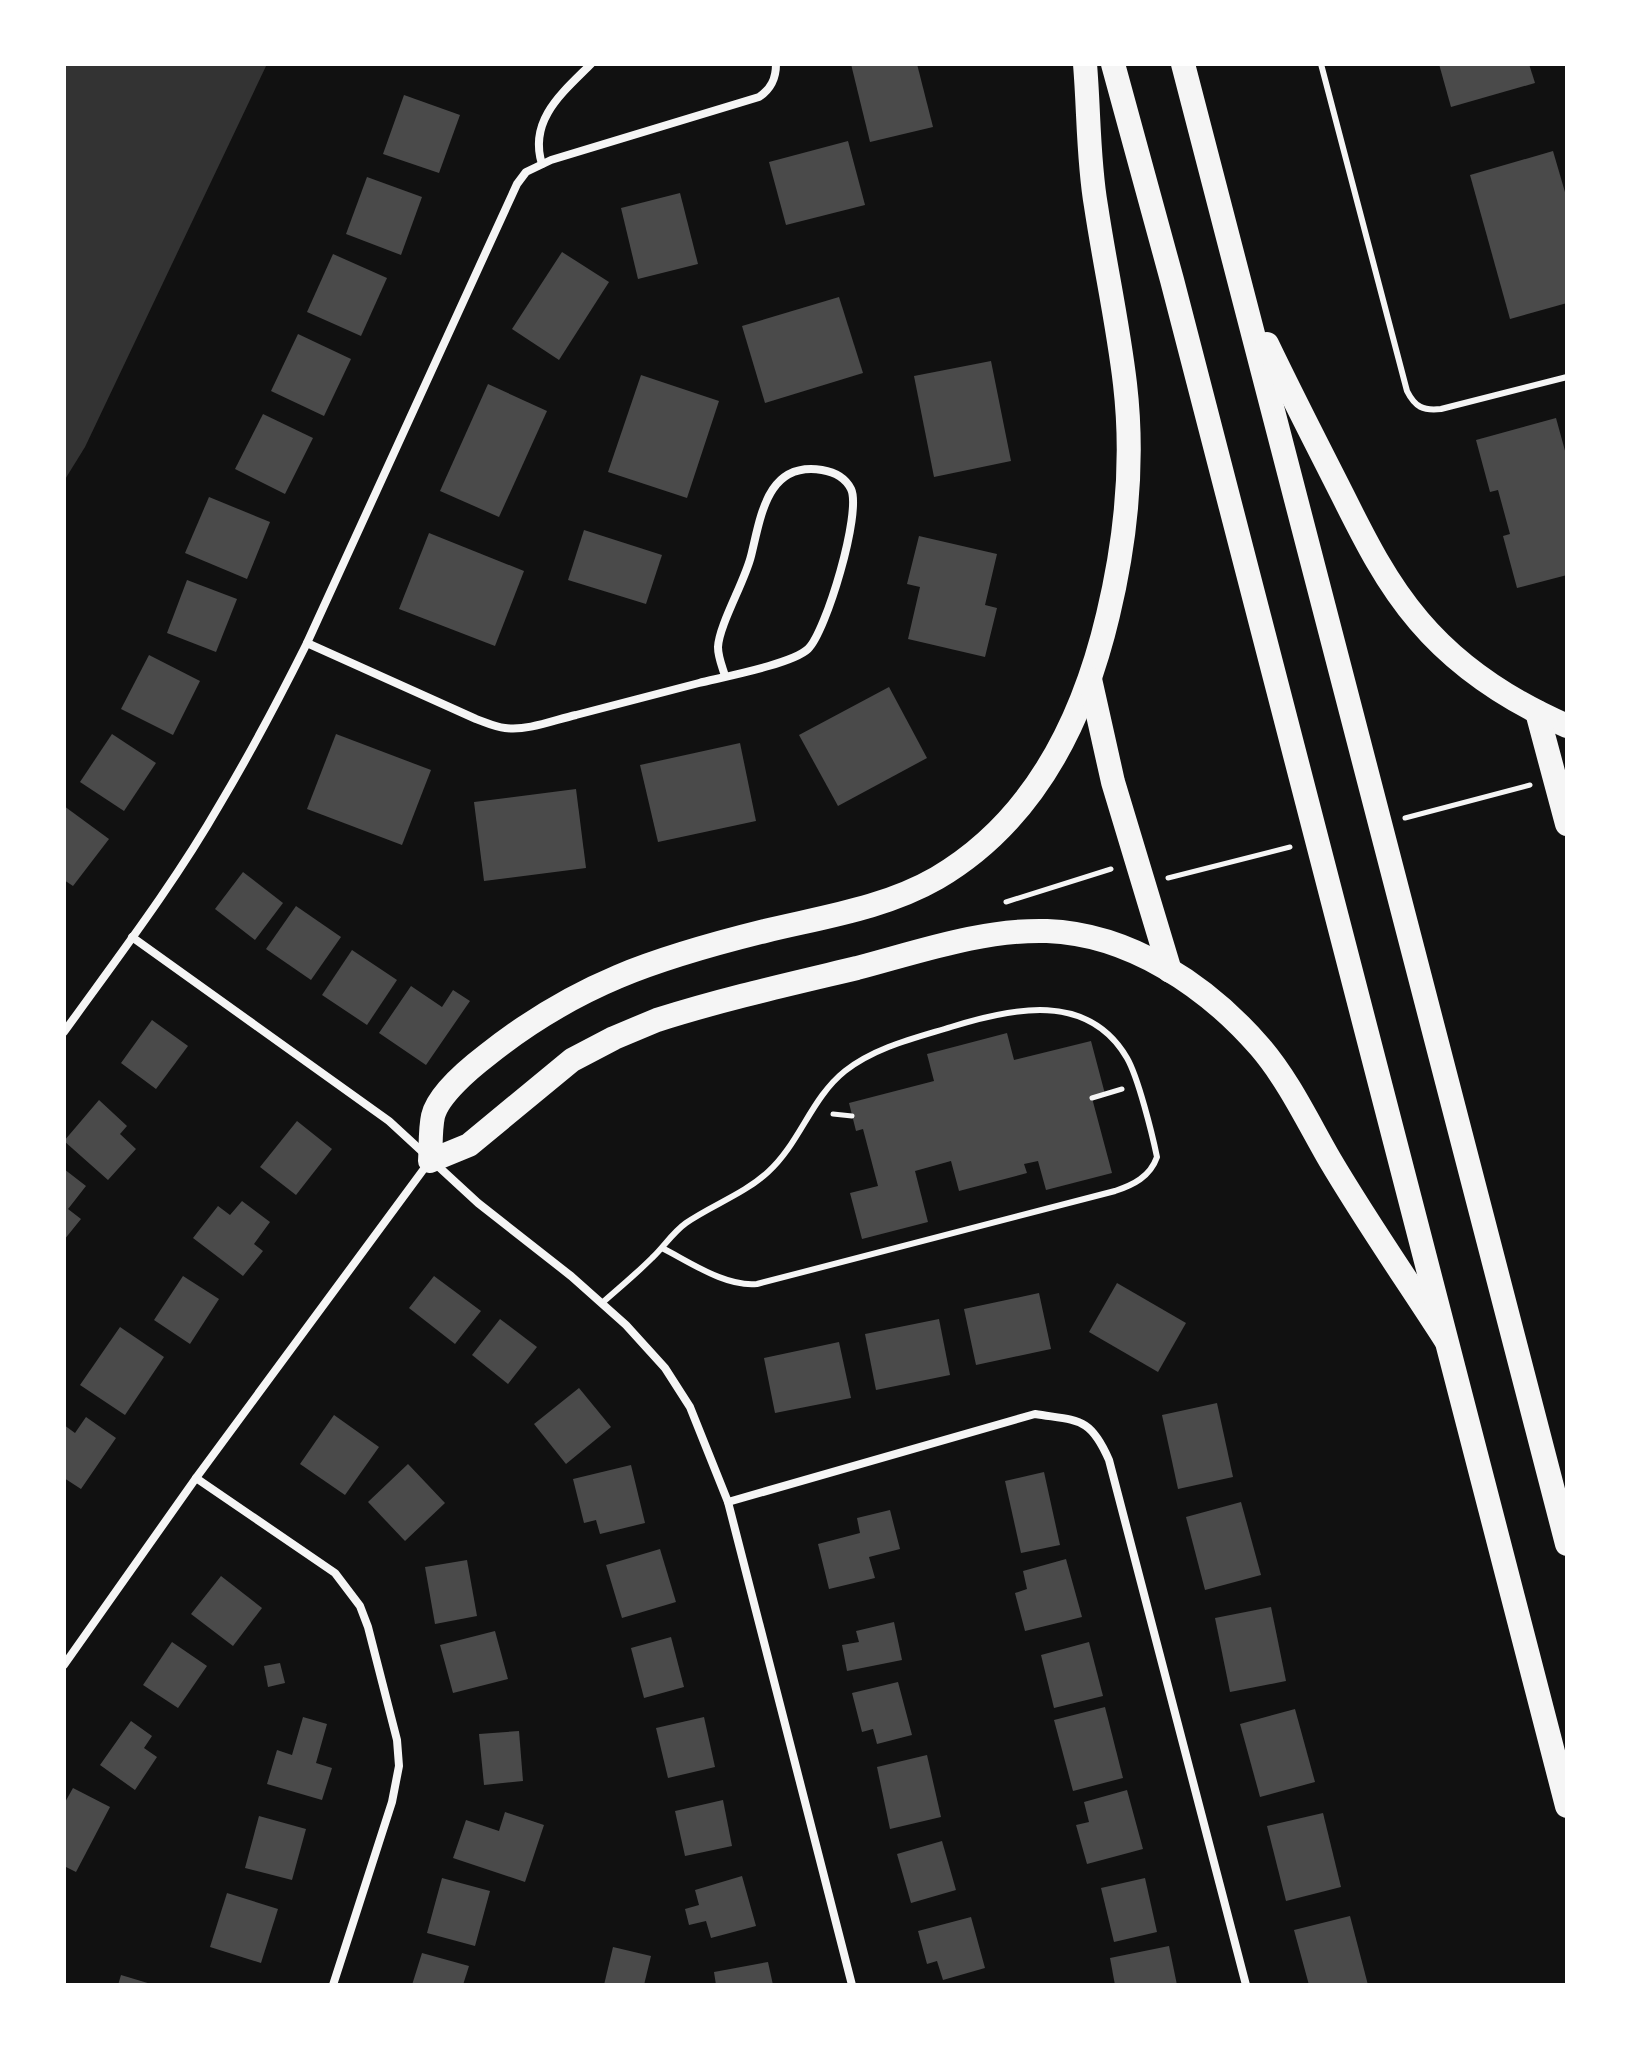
<svg xmlns="http://www.w3.org/2000/svg" width="1631" height="2049" font-family="Quicksand,sans-serif">
	<style>
		.water { fill: #333 }
		.building { fill: #4a4a4a }
		.lines { fill: none; stroke-linecap: round; stroke-linejoin: round }
		.path { stroke: #f5f5f5; stroke-width: 5 }
		.service { stroke: #f5f5f5; stroke-width: 6 }
		.minor { stroke: #f5f5f5; stroke-width: 8 }
		.motorway { stroke: #f5f5f5; stroke-width: 24 }
	</style>
	<rect width="100%" height="100%" fill="#111"/>
	<!-- water -->
	<polygon class="water" points="64,64 267,64 85,447 64,481"/>
	<!-- building -->
	<g class="building">
		<polygon points="851,64 917,64 933,127 870,142"/>
		<polygon points="1439,64 1529,64 1535,83 1451,107"/>
		<polygon points="404,95 460,115 439,173 383,154"/>
		<polygon points="848,141 865,205 786,225 769,162"/>
		<polygon points="1553,151 1567,199 1567,303 1510,319 1470,175"/>
		<polygon points="367,177 422,197 401,255 346,234"/>
		<polygon points="680,193 698,264 638,279 621,208"/>
		<polygon points="562,252 609,282 559,360 512,329"/>
		<polygon points="333,254 387,278 361,336 307,312"/>
		<polygon points="839,297 863,373 765,403 742,326"/>
		<polygon points="298,334 351,359 324,416 271,391"/>
		<polygon points="991,361 1011,461 934,477 914,376"/>
		<polygon points="641,375 719,401 687,498 608,472"/>
		<polygon points="488,384 547,411 499,517 440,491"/>
		<polygon points="263,414 313,438 285,494 235,469"/>
		<polygon points="1556,418 1567,458 1567,575 1517,588 1503,536 1510,534 1498,490 1490,492 1476,440"/>
		<polygon points="209,497 270,522 247,579 185,553"/>
		<polygon points="584,530 662,555 646,604 568,580"/>
		<polygon points="429,533 524,571 495,646 399,609"/>
		<polygon points="919,536 997,554 985,605 997,608 985,657 908,639 920,587 907,584"/>
		<polygon points="187,580 237,599 216,652 167,633"/>
		<polygon points="149,655 200,681 173,735 121,709"/>
		<polygon points="889,687 927,758 838,806 799,735"/>
		<polygon points="112,734 156,763 124,811 80,782"/>
		<polygon points="336,734 431,770 402,845 307,809"/>
		<polygon points="740,743 756,821 658,842 640,765"/>
		<polygon points="576,789 586,868 484,881 474,802"/>
		<polygon points="64,806 109,839 73,886 64,880"/>
		<polygon points="243,872 283,903 255,940 215,909"/>
		<polygon points="296,906 341,937 311,980 266,949"/>
		<polygon points="352,950 397,980 367,1025 322,995"/>
		<polygon points="411,986 442,1007 453,990 470,1001 426,1065 379,1033"/>
		<polygon points="152,1020 188,1046 156,1089 121,1063"/>
		<polygon points="1007,1033 1014,1060 1091,1041 1105,1094 1092,1098 1112,1173 1046,1190 1038,1161 1024,1164 1027,1173 959,1191 951,1161 915,1171 928,1222 862,1239 850,1193 878,1186 863,1129 856,1131 849,1103 934,1081 927,1054"/>
		<polygon points="99,1100 127,1126 120,1134 136,1149 108,1180 64,1141"/>
		<polygon points="297,1121 332,1149 296,1195 260,1167"/>
		<polygon points="64,1169 86,1186 68,1209 81,1219 64,1240"/>
		<polygon points="242,1201 270,1222 254,1244 263,1251 243,1276 193,1238 218,1206 230,1215"/>
		<polygon points="183,1276 219,1299 190,1344 154,1320"/>
		<polygon points="434,1276 481,1311 455,1344 409,1308"/>
		<polygon points="1117,1283 1186,1323 1158,1372 1089,1332"/>
		<polygon points="1039,1293 1051,1349 976,1365 964,1309"/>
		<polygon points="500,1319 537,1347 508,1384 472,1355"/>
		<polygon points="939,1319 950,1375 876,1390 865,1334"/>
		<polygon points="120,1327 164,1357 125,1415 80,1385"/>
		<polygon points="839,1342 851,1398 775,1413 764,1358"/>
		<polygon points="579,1388 611,1427 566,1464 534,1424"/>
		<polygon points="1217,1403 1233,1477 1178,1489 1162,1415"/>
		<polygon points="334,1415 379,1447 345,1495 300,1464"/>
		<polygon points="86,1417 116,1438 81,1489 64,1478 64,1425 75,1433"/>
		<polygon points="408,1464 445,1503 405,1541 368,1502"/>
		<polygon points="631,1465 645,1523 600,1534 596,1520 584,1523 573,1479"/>
		<polygon points="1044,1472 1060,1545 1021,1553 1005,1481"/>
		<polygon points="1241,1502 1261,1575 1205,1590 1186,1517"/>
		<polygon points="890,1510 900,1549 869,1557 875,1578 829,1589 818,1544 860,1533 857,1518"/>
		<polygon points="660,1549 676,1602 622,1618 606,1565"/>
		<polygon points="1066,1559 1082,1617 1025,1631 1015,1593 1027,1589 1023,1571"/>
		<polygon points="467,1560 477,1616 435,1624 425,1567"/>
		<polygon points="221,1576 262,1608 233,1646 191,1614"/>
		<polygon points="1271,1607 1286,1681 1230,1692 1215,1618"/>
		<polygon points="894,1622 902,1660 847,1671 842,1645 859,1642 856,1631"/>
		<polygon points="495,1631 508,1679 453,1693 440,1645"/>
		<polygon points="671,1637 684,1687 644,1698 631,1648"/>
		<polygon points="172,1642 207,1666 178,1708 143,1685"/>
		<polygon points="1089,1642 1103,1696 1054,1708 1041,1655"/>
		<polygon points="280,1663 285,1683 268,1687 264,1666"/>
		<polygon points="898,1682 912,1735 877,1744 873,1729 862,1732 852,1693"/>
		<polygon points="1105,1707 1123,1778 1073,1791 1054,1720"/>
		<polygon points="1295,1709 1315,1782 1260,1797 1240,1724"/>
		<polygon points="303,1717 327,1724 316,1763 332,1768 322,1800 267,1784 277,1750 292,1755"/>
		<polygon points="704,1717 715,1767 668,1778 656,1728"/>
		<polygon points="131,1721 152,1736 144,1748 157,1757 135,1790 100,1765"/>
		<polygon points="519,1731 523,1781 484,1785 479,1734"/>
		<polygon points="927,1755 941,1817 890,1829 877,1767"/>
		<polygon points="73,1788 110,1807 76,1872 64,1866 64,1804"/>
		<polygon points="1127,1790 1143,1849 1087,1864 1076,1825 1089,1822 1084,1802"/>
		<polygon points="723,1800 732,1846 685,1856 675,1811"/>
		<polygon points="505,1812 544,1825 525,1882 453,1858 466,1820 499,1831"/>
		<polygon points="1323,1813 1341,1887 1286,1901 1267,1826"/>
		<polygon points="259,1816 306,1829 292,1880 245,1868"/>
		<polygon points="942,1841 956,1890 911,1903 897,1854"/>
		<polygon points="742,1876 756,1926 711,1938 706,1921 689,1925 685,1909 699,1905 695,1890"/>
		<polygon points="442,1878 490,1891 475,1946 427,1933"/>
		<polygon points="1145,1878 1157,1932 1114,1942 1101,1888"/>
		<polygon points="227,1893 278,1909 261,1963 210,1947"/>
		<polygon points="1350,1916 1368,1985 1309,1985 1294,1930"/>
		<polygon points="971,1917 985,1968 943,1980 937,1961 927,1964 918,1931"/>
		<polygon points="1169,1946 1177,1985 1115,1985 1110,1958"/>
		<polygon points="613,1947 651,1956 644,1985 604,1985"/>
		<polygon points="422,1953 469,1966 463,1985 412,1985"/>
		<polygon points="768,1962 773,1985 716,1985 714,1972"/>
		<polygon points="121,1975 151,1984 151,1985 118,1985"/>
	</g>
	<g class="lines">
		<!-- path -->
		<g class="path">
			<polyline points="1405,818 1530,785"/>
			<polyline points="1168,878 1290,847"/>
			<polyline points="1006,902 1111,869"/>
			<polyline points="1092,1098 1122,1089"/>
			<polyline points="833,1114 852,1116"/>
		</g>
		<!-- service -->
		<g class="service">
			<path d="M 1321,64 L 1407,391 C 1415,407 1423,411 1441,409 L 1567,377"/>
			<path d="M 602,1303 C 619,1288 636,1274 652,1258 C 664,1247 672,1233 686,1223 C 712,1205 744,1194 768,1172 C 800,1143 811,1098 845,1071 C 876,1047 915,1038 951,1027 C 1012,1008 1088,991 1127,1058 C 1138,1077 1152,1133 1157,1157 C 1150,1177 1133,1185 1115,1191 L 757,1284 C 725,1287 690,1262 662,1248"/>
		</g>
		<!-- minor -->
		<g class="minor">
			<path d="M 542,164 C 528,120 563,92 591,64"/>
			<path d="M 307,643 L 476,719 C 485,722 495,727 505,728 C 528,731 554,720 576,715 C 617,704 658,694 699,683 C 723,677 792,664 808,649 C 826,632 862,512 851,489 C 845,477 834,472 822,470 C 767,461 761,516 751,556 C 745,581 719,625 718,647 C 718,657 722,666 725,676"/>
			<polyline points="132,937 389,1121 478,1203 571,1276 626,1325 665,1368 690,1407 728,1502 852,1985"/>
			<path d="M 64,1032 C 118,957 174,884 220,804 C 251,752 280,697 307,643 L 517,184 L 526,172 L 551,160 L 759,97 C 771,89 776,79 776,64"/>
			<polyline points="196,1478 335,1573 360,1606 368,1627 397,1740 399,1766 392,1802 333,1985"/>
			<path d="M 728,1502 L 1035,1414 C 1078,1421 1090,1416 1109,1460 L 1246,1985"/>
			<polyline points="64,1665 196,1478 429,1162"/>
		</g>
		<!-- motorway -->
		<g class="motorway">
			<path d="M 1085,64 C 1089,111 1088,160 1096,206 C 1105,266 1118,324 1125,384 C 1134,461 1126,540 1108,615 C 1083,721 1034,821 937,878 C 885,908 823,917 765,931 C 656,958 576,984 487,1055 C 470,1068 438,1095 433,1116 C 430,1130 431,1147 430,1161 L 469,1145 L 572,1060 L 614,1038 L 657,1020 C 723,999 790,984 857,968 C 918,952 983,929 1047,931 C 1130,934 1207,986 1260,1047 C 1289,1081 1308,1122 1330,1160 C 1366,1221 1407,1280 1445,1339"/>
			<polyline points="1113,64 1172,280 1567,1806"/>
			<polyline points="1183,64 1567,1544"/>
			<path d="M 1267,344 C 1290,392 1314,439 1338,486 C 1362,534 1384,580 1419,621 C 1458,667 1512,702 1567,726"/>
			<polyline points="1090,679 1113,782 1170,971"/>
			<polyline points="1537,712 1567,824"/>
		</g>
	</g>
	<!-- border -->
	<rect width="1631" height="2049" fill="none" stroke="#ffffff" stroke-width="132"/>
</svg>
